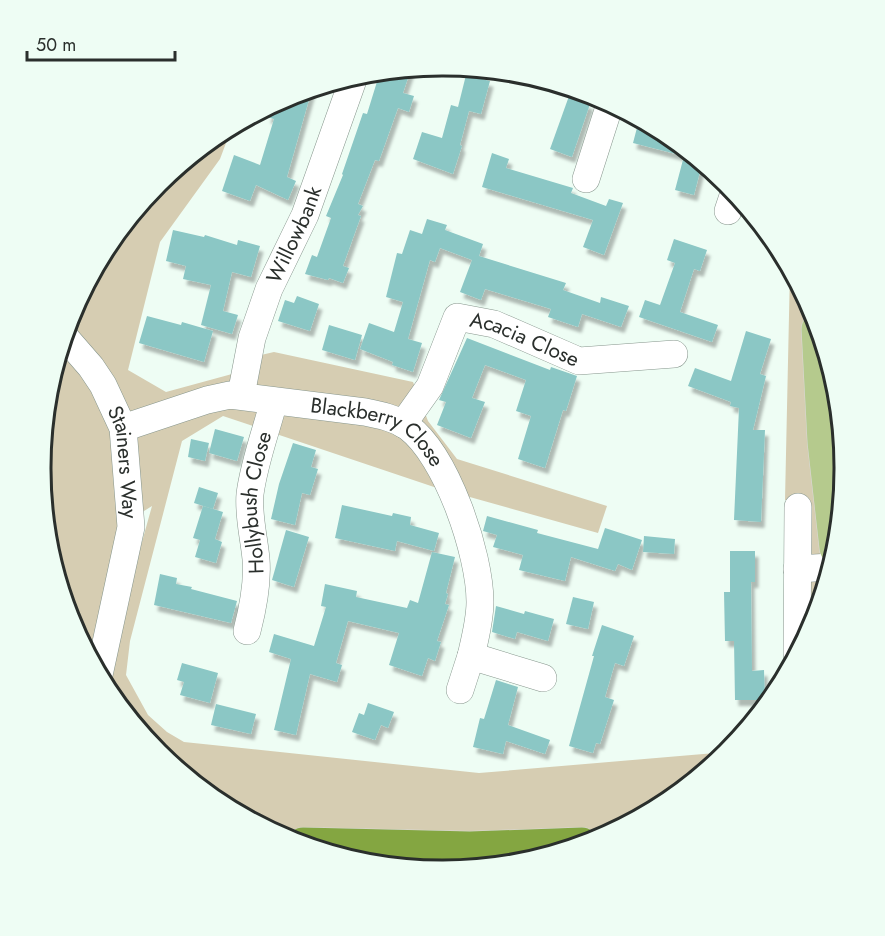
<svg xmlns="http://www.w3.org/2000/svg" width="885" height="936" font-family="Jost,sans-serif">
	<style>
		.green { fill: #d6cdb2 }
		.building { fill: #8bc7c5; filter: url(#shadow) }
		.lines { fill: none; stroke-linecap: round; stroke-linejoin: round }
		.minor-casing { stroke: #87968d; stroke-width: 28 }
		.major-casing { stroke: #d9dad9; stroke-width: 34 }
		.highway-casing { stroke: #d9dad9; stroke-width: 34 }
		.minor { stroke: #fff; stroke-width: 27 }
		.major { stroke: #b5ca8d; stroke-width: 33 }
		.highway { stroke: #84a641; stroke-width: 33 }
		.labels { text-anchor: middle; stroke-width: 4.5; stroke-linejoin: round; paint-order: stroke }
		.street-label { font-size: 21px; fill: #2a2f2c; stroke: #eefdf4 }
		.rim { fill: none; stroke: #2a2f2c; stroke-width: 3 }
	</style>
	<defs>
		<filter id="shadow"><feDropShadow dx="3.5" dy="6" stdDeviation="1.5" flood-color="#0004"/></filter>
	</defs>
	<rect width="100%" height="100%" fill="#eefdf4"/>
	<!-- green -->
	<g class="green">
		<polygon points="232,127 220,159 160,242 128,370 166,392 232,374 261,355 274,352 413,382 428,421 457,459 607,506 598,533 434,487 223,416 182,441 130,641 126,675 148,715 167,732 184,742 479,773 727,752 666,802 608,833 389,836 268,828 219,802 158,752 113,697 111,681 121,617 152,506 125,523 90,657 71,622 48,546 41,468 48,389 71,314 108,244 158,184 219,134"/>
		<polygon points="790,269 814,314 837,390 844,468 837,547 814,622 806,637 803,501 785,500"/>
	</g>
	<!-- building -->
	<g class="building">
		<polygon points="411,69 403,93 414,96 409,112 398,108 379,161 375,160 358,204 363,206 358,215 361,216 343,266 349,268 343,283 329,278 328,280 305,274 312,255 317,257 331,218 326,216 343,175 342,174 363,113 367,114 380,72"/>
		<polygon points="466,75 490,81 481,114 469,111 460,145 462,146 453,174 413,159 422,132 442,138 451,105 458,107"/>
		<polygon points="312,89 287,177 296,181 288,200 256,185 250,201 222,191 234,155 260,165 274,119 267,117 271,106 289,96"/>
		<polygon points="569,96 590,104 572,157 550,149"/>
		<polygon points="639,120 666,134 702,164 694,195 675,190 684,156 633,143"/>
		<polygon points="492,153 509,159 506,168 573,188 571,193 606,206 609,199 623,203 604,255 583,247 593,220 482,187"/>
		<polygon points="427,219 447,225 445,230 483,244 479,256 566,283 563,290 600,303 601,297 629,306 621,327 582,314 578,327 548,317 551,309 485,289 481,300 460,292 472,260 440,248 435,262 430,260 408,339 422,343 413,372 392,365 393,362 360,349 369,323 394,332 403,302 386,297 397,253 402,254 410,230 422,234"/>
		<polygon points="173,230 204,237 205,235 237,245 238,240 260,246 251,277 232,272 223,311 238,315 232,334 201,325 211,285 183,279 186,266 166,261"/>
		<polygon points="674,239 707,250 700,271 694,269 680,312 718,325 712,342 639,317 645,300 660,305 675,263 667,260"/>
		<polygon points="297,296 319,304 310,331 278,321 285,300 294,303"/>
		<polygon points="147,316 181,325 182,322 213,331 204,362 139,343"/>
		<polygon points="329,325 362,335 355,360 322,350"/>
		<polygon points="746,331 771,339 760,374 766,376 753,430 765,430 761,522 734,520 739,408 730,406 731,402 688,386 695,368 731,381"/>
		<polygon points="467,338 550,370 551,367 577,376 566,411 563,410 545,468 518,459 531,416 516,411 526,380 485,365 472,398 485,402 471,438 437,425 446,402 439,400"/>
		<polygon points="215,429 244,437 237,461 209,453"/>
		<polygon points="191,439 209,443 205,461 188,457"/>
		<polygon points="293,443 316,450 311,467 318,469 310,495 302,493 295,525 271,519 279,484"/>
		<polygon points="199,487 218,493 213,509 194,503"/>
		<polygon points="342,505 392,516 393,513 411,517 410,525 439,533 434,551 397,541 395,551 335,538"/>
		<polygon points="203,506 223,512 215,539 222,542 216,563 195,557 200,540 193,538"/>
		<polygon points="487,516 538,530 537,533 598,549 605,528 642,540 632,570 618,564 615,571 571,557 565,581 519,570 523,555 493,547 497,535 483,531"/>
		<polygon points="286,530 309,537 294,587 272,580"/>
		<polygon points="644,536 675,539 674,554 643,552"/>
		<polygon points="730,551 755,551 755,582 751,582 752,671 764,670 765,700 735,700 734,641 725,641 724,592 730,592"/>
		<polygon points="432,552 455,557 446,593 448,594 445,604 449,605 437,641 441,642 435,661 428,658 422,676 389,665 399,633 348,621 336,663 342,665 337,682 310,674 296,735 274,730 291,659 269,652 274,634 314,646 326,607 321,606 325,584 357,591 356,597 407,608 410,600 418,603"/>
		<polygon points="160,574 177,578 176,584 192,587 191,589 237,601 231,623 154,605"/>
		<polygon points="573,597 594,602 588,629 566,624"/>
		<polygon points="496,606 524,614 525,611 554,619 548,641 517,632 515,639 492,632"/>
		<polygon points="602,625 634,636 624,666 615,663 605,697 614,700 600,744 596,743 593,753 569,746 594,656 592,656"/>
		<polygon points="182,663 218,673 210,703 180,695 184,682 177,680"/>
		<polygon points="496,680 518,687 508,725 550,740 545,754 506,741 503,754 473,747 480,718 484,719"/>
		<polygon points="368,703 394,712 388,728 381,725 375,740 352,732 359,713 364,715"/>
		<polygon points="216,704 256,714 251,734 211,725"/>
	</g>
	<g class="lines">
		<defs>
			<g id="minor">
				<polyline points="586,179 610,104"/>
				<polyline points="728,211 734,193"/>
				<path id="s1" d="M 64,336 L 91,367 L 103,385 L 123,428 L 131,527 L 99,675"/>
				<path id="s2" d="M 241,395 L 252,338 L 269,289 L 305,215 L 354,77"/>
				<path id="s3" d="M 403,424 L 430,386 L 457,317 L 494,324 L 579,361 L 674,354"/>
				<path id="s4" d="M 123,428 L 207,400 L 230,395 L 365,412 C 380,415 395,418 408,427 C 447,456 480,554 480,602 C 480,620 475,639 471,656 L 543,678"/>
				<polyline points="797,569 831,567"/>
				<path id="s5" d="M 247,631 C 253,608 258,583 256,559 C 254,537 248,516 250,494 C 254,463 266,431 274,401"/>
				<polyline points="797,654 798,507"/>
				<polyline points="460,690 471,656"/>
			</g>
			<polyline id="major" points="818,329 824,442 836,548"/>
			<polyline id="highway" points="303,844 470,848 582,844"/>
		</defs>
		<!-- minor casing -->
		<use href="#minor" class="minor-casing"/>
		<!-- major casing -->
		<use href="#major" class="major-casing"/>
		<!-- highway casing -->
		<use href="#highway" class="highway-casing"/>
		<!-- minor -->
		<use href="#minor" class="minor"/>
		<!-- major -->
		<use href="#major" class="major"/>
		<!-- highway -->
		<use href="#highway" class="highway"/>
	</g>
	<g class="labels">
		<!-- street labels -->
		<g class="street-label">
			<text dy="7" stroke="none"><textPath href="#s2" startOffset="170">Willowbank</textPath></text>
			<text dy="7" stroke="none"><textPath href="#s3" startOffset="192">Acacia Close</textPath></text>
			<text dy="7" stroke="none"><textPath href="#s4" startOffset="268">Blackberry Close</textPath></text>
			<text dy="7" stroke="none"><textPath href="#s1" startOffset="144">Stainers Way</textPath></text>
			<text dy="7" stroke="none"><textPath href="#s5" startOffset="130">Hollybush Close</textPath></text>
		</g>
	</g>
	<!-- crop -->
	<path d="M0 0H885V936H0ZM442 76H443A391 391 0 0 1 834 467V469A391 391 0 0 1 443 860H442A391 391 0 0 1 51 469V467A391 391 0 0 1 442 76Z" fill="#eefdf4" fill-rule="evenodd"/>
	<path class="rim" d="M442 76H443A391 391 0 0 1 834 467V469A391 391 0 0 1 443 860H442A391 391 0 0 1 51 469V467A391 391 0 0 1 442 76Z"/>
	<!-- scale -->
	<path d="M27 51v9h148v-9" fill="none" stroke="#2a2f2c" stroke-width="3"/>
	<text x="36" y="51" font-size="18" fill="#2a2f2c" stroke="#eefdf4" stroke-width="4.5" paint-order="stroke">50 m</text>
</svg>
